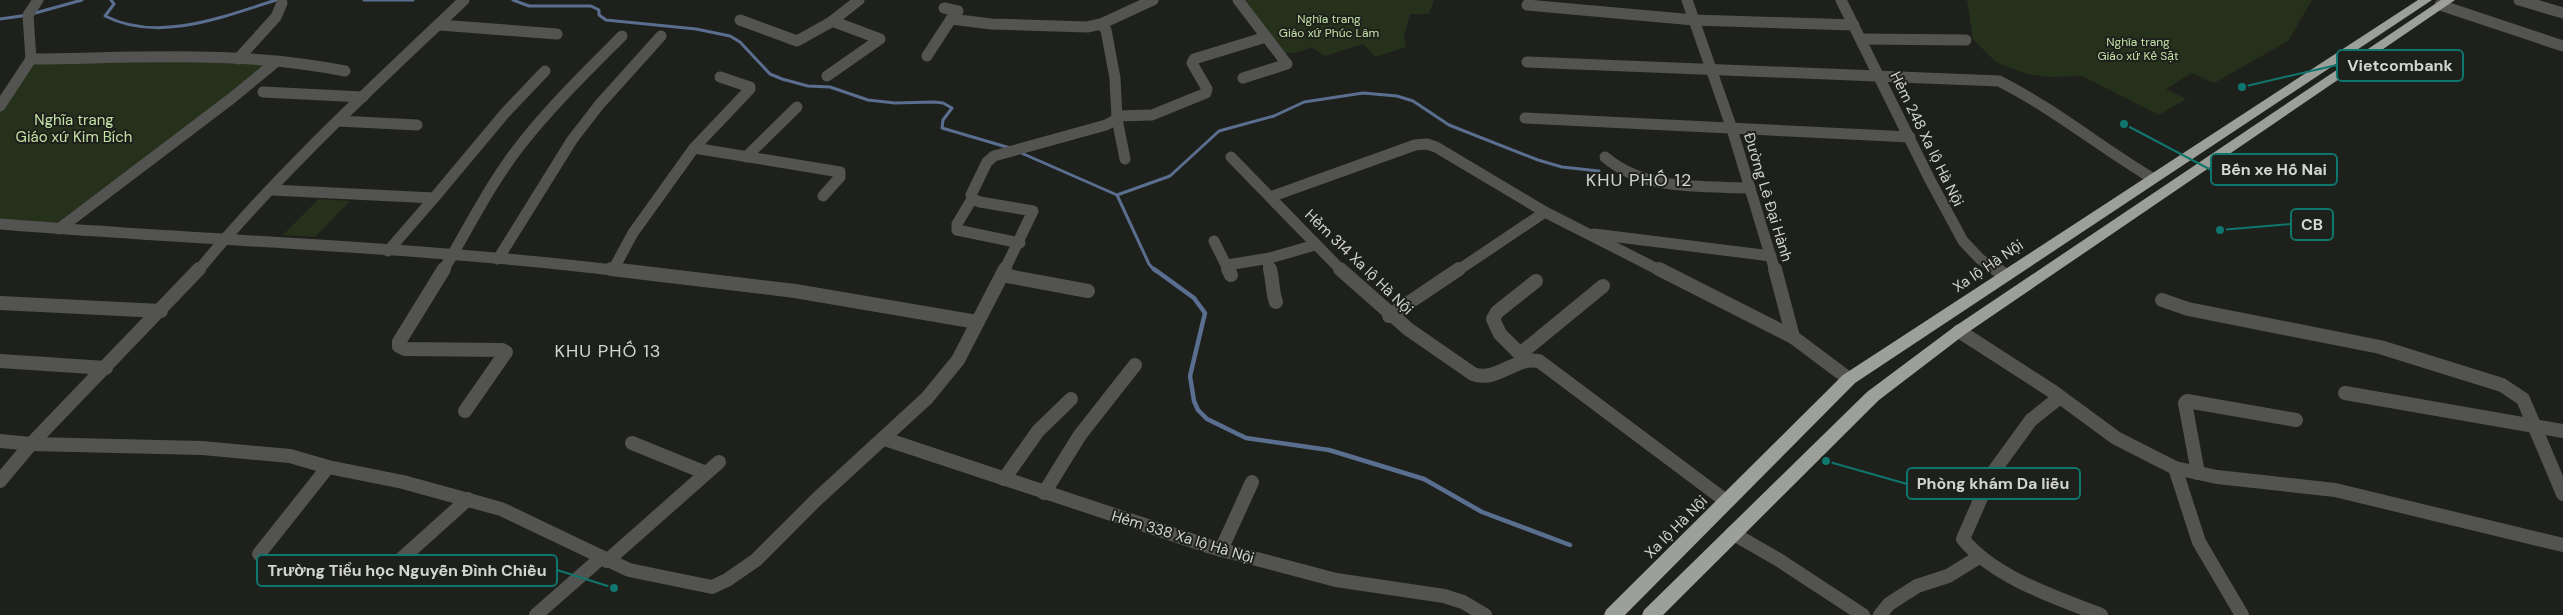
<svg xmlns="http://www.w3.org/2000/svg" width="2563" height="615" font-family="'DM Sans',sans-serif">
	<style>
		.green { fill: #26311c }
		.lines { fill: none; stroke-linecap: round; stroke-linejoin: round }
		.stream-far1 { stroke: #5a6e8f; stroke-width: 3 }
		.stream { stroke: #5a6e8f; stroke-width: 4.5 }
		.minor-far1 { stroke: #535452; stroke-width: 11 }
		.minor { stroke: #535452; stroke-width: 14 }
		.highway { fill: #9d9f9a; fill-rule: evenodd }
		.labels { text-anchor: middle; stroke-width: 4; stroke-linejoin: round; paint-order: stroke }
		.far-park-label { font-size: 12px; fill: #c3e2a6; stroke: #1e201c }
		.park-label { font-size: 15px; fill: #c3e2a6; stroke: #1e201c }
		.street-label { font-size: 15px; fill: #d3d5d2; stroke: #1e201c }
		.quarter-label { font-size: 18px; letter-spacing: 1px; fill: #d3d5d2; stroke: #1e201c }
		.leader { fill: none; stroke: #0f766e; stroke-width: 2 }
		.callout-dot { fill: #0f766e; stroke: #1e201c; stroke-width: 2 }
		.callout { fill: #1e201c; stroke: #0f766e; stroke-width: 2 }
		.callout-label { font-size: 16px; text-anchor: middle; font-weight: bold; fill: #d3d5d2 }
	</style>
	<rect width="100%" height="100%" fill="#1e201c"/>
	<!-- green -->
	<g class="green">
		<polygon points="1242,0 1434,0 1429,14 1410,14 1404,36 1406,47 1375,57 1363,44 1325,56 1311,47 1303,51 1284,54"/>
		<polygon points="1967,0 2312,0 2288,41 2214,83 2192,73 2166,89 2186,99 2159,115 2082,76 2048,77 2027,74 1997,63 1973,39"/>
		<polygon points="34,61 273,62 59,226 0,221 0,110"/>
		<polygon points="319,199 350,201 315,237 283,235"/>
	</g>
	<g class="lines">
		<!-- stream-far1 -->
		<g class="stream-far1">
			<path d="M 111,0 L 114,4 L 105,16 C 158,43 223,17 276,0"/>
			<polyline points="364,0 413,0"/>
			<polyline points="513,0 529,6 591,6 599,10 599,15 606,20 696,29 730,36 740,42 770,74 782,79 808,86 830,87 868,100 895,103 934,102 943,103 952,108 943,120 942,128 1010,148"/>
			<polyline points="0,19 28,15 82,0"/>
			<polyline points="1019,152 1117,195 1170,176 1219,131 1274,116 1304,102 1363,93 1397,96 1413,101 1449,125 1538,160 1562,167 1599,171"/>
			<polyline points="1117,195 1149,264 1155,271"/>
		</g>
		<!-- stream -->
		<polyline class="stream" points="1154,269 1194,298 1205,313 1190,376 1194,401 1198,410 1207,419 1246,438 1329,450 1424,479 1482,512 1570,545"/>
		<!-- minor-far1 -->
		<g class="minor-far1">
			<polyline points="1238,0 1287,64 1243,78"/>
			<polyline points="1687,0 1732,129 1775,271"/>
			<polyline points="1841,0 1930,180 1963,241 1980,259 1998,271"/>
			<polyline points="2519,0 2563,13"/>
			<polyline points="1527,5 1694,20 1854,25"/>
			<polyline points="2440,5 2563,46"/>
			<polyline points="944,8 958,11 951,19"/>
			<polyline points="740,20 797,41 831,22 859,0"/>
			<polyline points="440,25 557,34"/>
			<polyline points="1862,39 1966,40"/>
			<polyline points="927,56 951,19 991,24 1087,27 1101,24 1153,0"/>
			<path d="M 31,59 C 136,58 242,50 345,71"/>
			<polyline points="238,59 276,17 282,3"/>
			<path d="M 1527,62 L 1999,81 C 2053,108 2100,147 2152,178"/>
			<polyline points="827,76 880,39 832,21"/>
			<polyline points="263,92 363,97"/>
			<polyline points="0,106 31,59 28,15 38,0"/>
			<polyline points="1118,116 1152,115 1206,93 1207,89 1192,63 1194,59 1266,37"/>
			<polyline points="1525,118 1910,137"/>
			<polyline points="1117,119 1125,159"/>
			<polyline points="338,121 417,125"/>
			<polyline points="694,148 750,89 750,87 720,77"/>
			<polyline points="746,157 797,107"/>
			<polyline points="1231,157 1342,271"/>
			<path d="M 1605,157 C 1644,191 1701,186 1750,188"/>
			<polyline points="272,190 434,198 388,251"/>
			<polyline points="1270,197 1415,145 1427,144 1436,147 1545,212 1661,271"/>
			<polyline points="434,198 505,113 545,71"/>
			<polyline points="972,199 957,224 957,230 1020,243"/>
			<path d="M 0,224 C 207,241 415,246 621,271"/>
			<polyline points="59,229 232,98 277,61"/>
			<polyline points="1594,234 1771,256"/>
			<polyline points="1214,241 1229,271"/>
			<polyline points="498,259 572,140 599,105 661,36"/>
			<polyline points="1267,259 1270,271"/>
			<polyline points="1227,265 1270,258 1315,245"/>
			<polyline points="613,270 633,233 694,148 840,172 840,177 823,196"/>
			<path d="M 198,271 C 277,174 374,86 464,0"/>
			<path d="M 443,271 C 468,229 489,186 519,147 C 550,107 586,72 622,36"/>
			<polyline points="1004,271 1033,211 980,202 972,199 971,195 987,162 994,156 1106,125 1117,119 1115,78 1106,30 1101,24"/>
			<polyline points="1457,271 1545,212"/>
		</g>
		<!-- minor -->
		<g class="minor">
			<polyline points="444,269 399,342 399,346 405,349 502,350 506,352 465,411"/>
			<polyline points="611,269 795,291 977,322"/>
			<polyline points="1228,269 1231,275"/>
			<path d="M 1270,269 C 1273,281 1272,291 1276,302"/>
			<path d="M 1340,269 L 1408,329 L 1473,374 C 1497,383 1515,356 1539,361 L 1726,501"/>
			<polyline points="1659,269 1793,337"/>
			<polyline points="1775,269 1793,337 1849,379"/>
			<polyline points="1996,269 2005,275"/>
			<polyline points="1002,275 1088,291"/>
			<polyline points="2162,300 2188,309 2380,347 2502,385 2523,399 2563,494"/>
			<polyline points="0,303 161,311"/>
			<polyline points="1389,316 1459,269"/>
			<polyline points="1959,331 2052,391 2116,438 2175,468 2217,477 2335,490 2563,545"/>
			<polyline points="1520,354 1603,286"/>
			<polyline points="1526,360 1500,334 1493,319 1497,312 1536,281"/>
			<polyline points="0,361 106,368"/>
			<polyline points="2345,393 2563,431"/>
			<path d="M 2060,397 L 2031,420 L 1991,475 L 1963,539 C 1993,577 2057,598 2101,615"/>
			<polyline points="885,439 1211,547 1336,580 1444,596 1463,602 1485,615"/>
			<polyline points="0,441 31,444 202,448 290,456 328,467 403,482 501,509 629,570 712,587 727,580 756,560 817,499 927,398 958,360 1005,269"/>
			<polyline points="632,443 706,473"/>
			<polyline points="2175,468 2199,542 2242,615"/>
			<polyline points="2198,473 2185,403 2187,401 2296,420"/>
			<polyline points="1004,479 1038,431 1071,399"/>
			<polyline points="0,481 31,444 199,269"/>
			<polyline points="1044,493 1080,435 1135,365"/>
			<polyline points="1732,533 1779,560 1863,615"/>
			<polyline points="1221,550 1252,482"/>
			<polyline points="259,554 328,467"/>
			<polyline points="607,561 719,462"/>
			<polyline points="389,570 468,499"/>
			<polyline points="536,615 602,557"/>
			<polyline points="1880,615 1889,604 1917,586 1948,576 1979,557"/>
		</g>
		<!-- highway -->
		<g class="highway">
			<polygon points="2418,0 2432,0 1855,383 1625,615 1604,615 1606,610 1843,375"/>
			<polygon points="2441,0 2455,0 1964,335 1879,400 1663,615 1642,615 1644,610 1867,392 1954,327"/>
		</g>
	</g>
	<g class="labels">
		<!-- far-park labels -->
		<g class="far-park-label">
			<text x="1329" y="23">Nghĩa trang<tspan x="1329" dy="14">Giáo xứ Phúc Lâm</tspan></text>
			<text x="2138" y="46">Nghĩa trang<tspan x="2138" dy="14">Giáo xứ Kẻ Sặt</tspan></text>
		</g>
		<!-- park labels -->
		<g class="park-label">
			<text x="74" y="125">Nghĩa trang<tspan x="74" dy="17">Giáo xứ Kim Bích</tspan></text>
		</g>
		<!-- street labels -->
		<g class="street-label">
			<text transform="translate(1927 139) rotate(64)" y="5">Hẻm 248 Xa lộ Hà Nội</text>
			<text transform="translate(1768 197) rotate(73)" y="5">Đường Lê Đại Hành</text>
			<text transform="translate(1359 262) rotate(44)" y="5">Hẻm 314 Xa lộ Hà Nội</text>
			<text transform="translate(1988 266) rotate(-34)" y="5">Xa lộ Hà Nội</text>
			<text transform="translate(1676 527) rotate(-45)" y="5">Xa lộ Hà Nội</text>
			<text transform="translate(1183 537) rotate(17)" y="5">Hẻm 338 Xa lộ Hà Nội</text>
		</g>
		<!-- quarter labels -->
		<g class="quarter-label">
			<text x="1639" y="186">KHU PHỐ 12</text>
			<text x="608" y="357">KHU PHỐ 13</text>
		</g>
	</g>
	<!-- callouts -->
	<path class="leader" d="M2242 87L2337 65M2124 124L2211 170M2220 230L2291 224M1826 461L1907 484M614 588L557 570"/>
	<g class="callout-dot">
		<circle cx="2242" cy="87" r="5"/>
		<circle cx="2124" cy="124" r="5"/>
		<circle cx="2220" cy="230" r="5"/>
		<circle cx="1826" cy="461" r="5"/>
		<circle cx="614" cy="588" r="5"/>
	</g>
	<g class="callout">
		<rect x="2337" y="50" width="126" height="31" rx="5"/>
		<rect x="2211" y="154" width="126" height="31" rx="5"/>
		<rect x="2291" y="209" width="42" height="31" rx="5"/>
		<rect x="1907" y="468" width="173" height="31" rx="5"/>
		<rect x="257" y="555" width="300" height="31" rx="5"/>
	</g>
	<g class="callout-label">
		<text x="2400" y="71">Vietcombank</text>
		<text x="2274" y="175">Bến xe Hố Nai</text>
		<text x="2312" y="230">CB</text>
		<text x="1993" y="489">Phòng khám Da liễu</text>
		<text x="407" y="576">Trường Tiểu học Nguyễn Đình Chiều</text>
	</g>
</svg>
